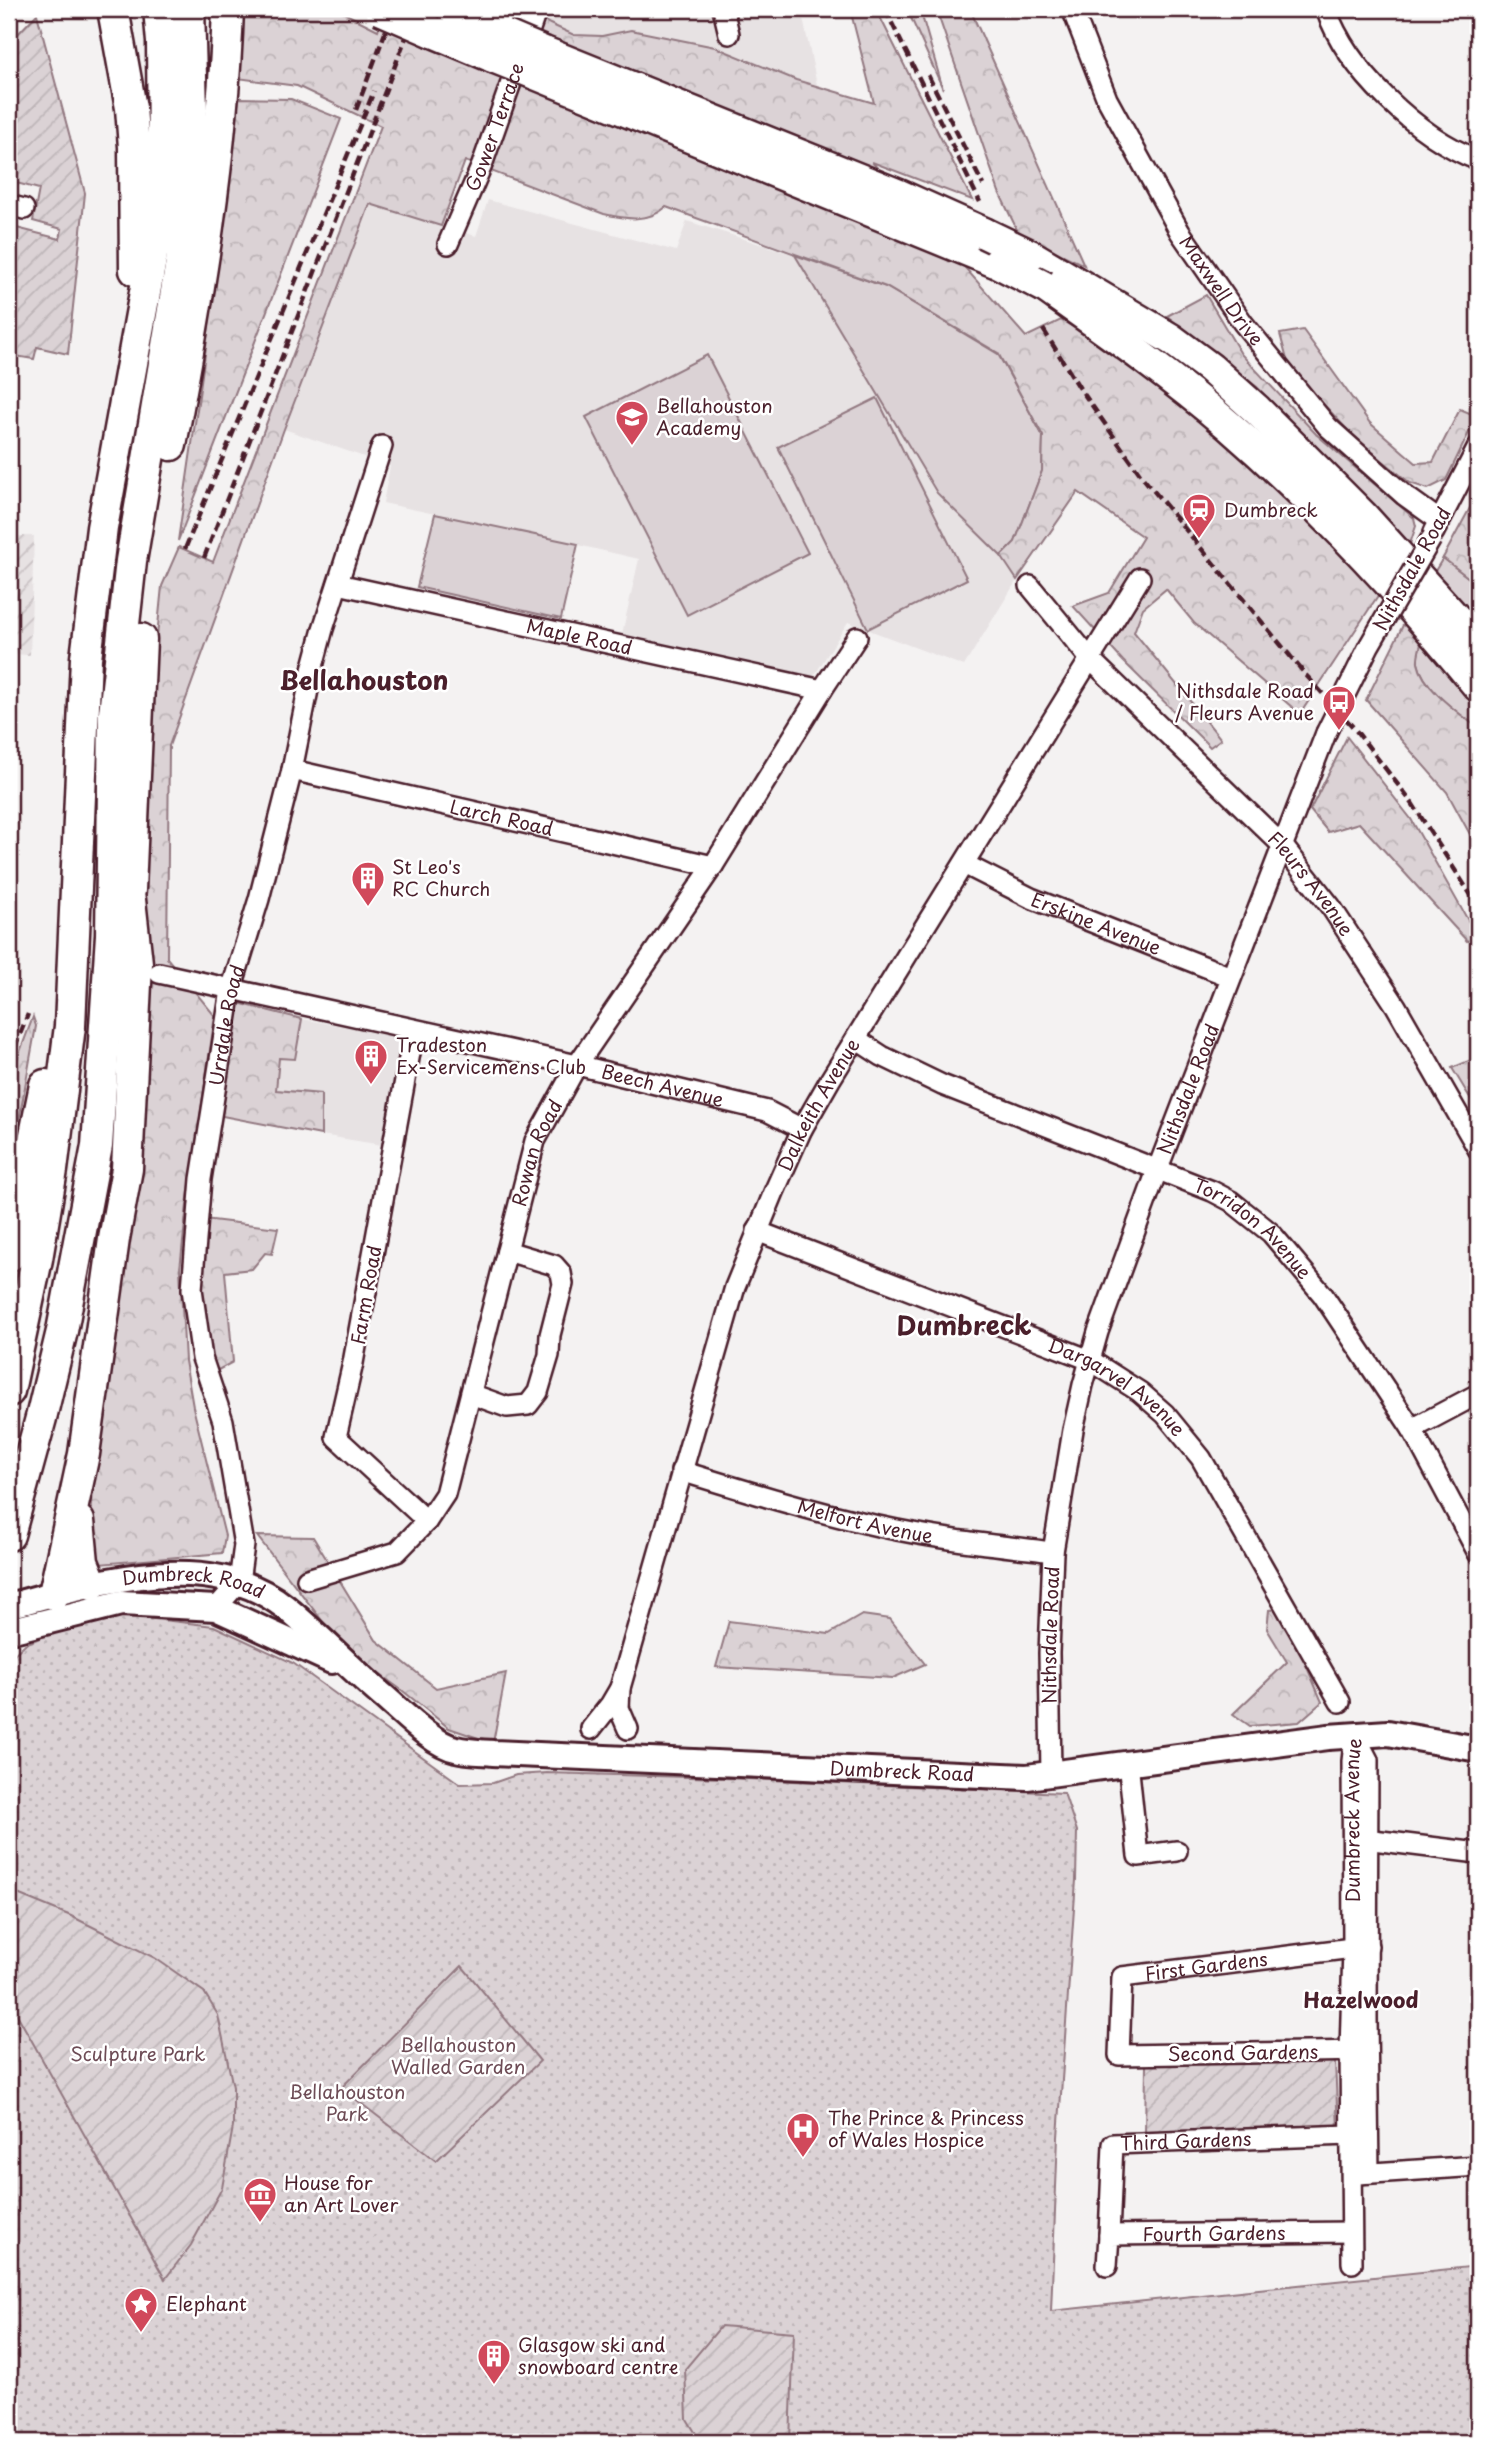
<svg xmlns="http://www.w3.org/2000/svg" width="1487" height="2451" font-family="'Playpen Sans',sans-serif">
	<style>
		.built { fill: #e7e2e3 }
		.industrial { fill: url(#industrial-furrows) }
		.grass { fill: #dbd2d5; stroke: #927880; stroke-width: 2 }
		.forest { fill: url(#forest-crowns); stroke: #927880; stroke-width: 2 }
		.park { fill: url(#park-dots); stroke: #927880; stroke-width: 2 }
		.garden { fill: url(#garden-furrows); stroke: #927880; stroke-width: 2 }
		.lines { fill: none; stroke-linecap: round; stroke-linejoin: round }
		.minor-casing { stroke: #4a1f2b; stroke-width: 24 }
		.major-casing { stroke: #4a1f2b; stroke-width: 30 }
		.highway-casing { stroke: #4a1f2b; stroke-width: 35 }
		.minor { stroke: #fff; stroke-width: 19 }
		.major { stroke: #fff; stroke-width: 24 }
		.highway { stroke: #fff; stroke-width: 30 }
		.rail { stroke: #4a1f2b; stroke-width: 4.5; stroke-dasharray: 10 5; stroke-linecap: butt }
		.minor-bridge-casing { stroke: #4a1f2b; stroke-width: 24; stroke-linecap: butt }
		.highway-bridge-casing { stroke: #4a1f2b; stroke-width: 35; stroke-linecap: butt }
		.minor-bridge { stroke: #fff; stroke-width: 19 }
		.highway-bridge { stroke: #fff; stroke-width: 30 }
		.labels { text-anchor: middle; stroke-width: 5; stroke-linejoin: round; paint-order: stroke }
		.street-label { font-size: 19px; fill: #4a1f2b; stroke: #fff }
		.poi-label { font-size: 19px; fill: #4a1f2b; stroke: #fff; text-anchor: start }
		.park-label { font-size: 19px; fill: #6e4c56; stroke: #fff }
		.neighbourhood-label { font-size: 21px; font-weight: bold; fill: #4a1f2b; stroke: #fff }
		.district-label { font-size: 26px; font-weight: bold; fill: #4a1f2b; stroke: #fff }
	</style>
	<defs>
		<pattern id="industrial-furrows" width="10" height="10" patternUnits="userSpaceOnUse" patternTransform="scale(1.75)"><rect width="10" height="10" fill="#e7e2e3"/><path d="M-1 1l2-2M0 10L10 0M9 11l2-2" fill="none" stroke="#c8c1c3"/></pattern>
		<pattern id="forest-crowns" width="20" height="18" patternUnits="userSpaceOnUse" patternTransform="scale(1.75)"><rect width="20" height="18" fill="#dbd2d5"/><path d="M2 6a3 3 0 1 1 6 0M12 15a3 3 0 1 1 6 0" fill="none" stroke="#bdb4b7"/></pattern>
		<pattern id="park-dots" width="8" height="8" patternUnits="userSpaceOnUse" patternTransform="scale(1.75)"><rect width="8" height="8" fill="#dbd2d5"/><path d="M2 2h.1M6 6h.1" fill="none" stroke="#bdb4b7" stroke-width="1.8" stroke-linecap="round"/></pattern>
		<pattern id="garden-furrows" width="10" height="10" patternUnits="userSpaceOnUse" patternTransform="scale(1.75)"><rect width="10" height="10" fill="#dbd2d5"/><path d="M-1 1l2-2M0 10L10 0M9 11l2-2" fill="none" stroke="#bdb4b7"/></pattern>
	</defs>
	<rect width="100%" height="100%" fill="#f4f2f2"/>
	<filter id="ink" filterUnits="userSpaceOnUse"><feTurbulence type="fractalNoise" baseFrequency=".0143" numOctaves="2"/><feDisplacementMap in="SourceGraphic" scale="14" xChannelSelector="R" yChannelSelector="G"/><feConvolveMatrix kernelMatrix="1 2 1 2 8 2 1 2 1" color-interpolation-filters="sRGB"/></filter>
	<g filter="url(#ink)">
		<!-- built -->
		<g class="built">
			<polygon points="524,9 801,9 817,85 631,30 602,36 574,35 550,24"/>
			<polygon points="488,200 676,251 687,221 795,255 1017,580 964,666 848,622 814,676 622,634 639,559 578,545 561,619 417,587 435,514 383,503 390,466 284,429 370,204 476,236"/>
			<polygon points="302,1019 399,1036 403,1049 388,1146 321,1135 321,1094 276,1090 279,1058 295,1059"/>
		</g>
		<!-- industrial -->
		<polygon class="industrial" points="9,536 34,536 30,655 9,654"/>
		<!-- grass -->
		<g class="grass">
			<polygon points="795,255 886,287 998,354 1043,436 1042,471 1015,542 1001,556 937,493"/>
			<polygon points="707,355 808,553 687,615 586,417"/>
			<polygon points="877,398 967,579 868,629 778,447"/>
			<polygon points="435,514 578,544 561,619 417,587"/>
			<path d="M 1443,558 L 1478,585 L 1478,728 C 1459,713 1423,689 1418,663 C 1417,654 1421,643 1424,635 L 1408,615 Z"/>
		</g>
		<!-- forest -->
		<g class="forest">
			<path d="M 241,9 L 336,9 L 378,30 L 386,9 L 524,9 L 550,24 L 574,35 L 602,36 L 631,30 L 715,47 L 796,80 L 874,103 L 850,9 L 876,9 L 972,200 L 872,162 L 1026,337 L 1061,320 L 1126,355 L 1181,394 L 1383,588 L 1300,714 L 1194,623 L 1166,589 L 1143,608 L 1134,632 L 1221,739 L 1210,747 L 1123,661 L 1073,606 L 1109,593 L 1143,537 L 1078,492 L 1017,580 L 1001,556 L 1015,542 L 1042,471 L 1043,436 L 998,353 L 886,287 L 666,207 C 648,223 626,219 604,214 L 465,161 L 441,226 L 370,204 L 284,429 L 169,746 L 167,958 L 215,1016 L 187,1205 L 180,1269 L 185,1361 L 193,1407 L 225,1536 L 222,1553 L 100,1564 L 90,1532 L 96,1449 L 135,1205 L 148,1035 L 144,873 L 149,717 L 162,586 L 179,547 L 213,562 L 381,126 L 297,86 L 237,78 Z"/>
			<polygon points="907,9 920,9 943,89"/>
			<polygon points="936,9 970,9 1084,265 1019,234 999,192"/>
			<polygon points="239,98 291,99 341,119 178,541 207,340"/>
			<polygon points="1206,295 1241,354 1316,434 1414,518 1416,526 1410,544 1257,387 1167,316"/>
			<polygon points="1303,330 1370,423 1416,463 1433,462 1460,409 1477,416 1446,480 1428,489 1410,483 1354,437 1289,367 1280,334"/>
			<polygon points="1478,493 1478,585 1443,558"/>
			<path d="M 1408,615 L 1424,635 C 1421,643 1417,654 1418,663 C 1423,689 1459,713 1478,728 L 1478,849 L 1447,792 L 1366,700 Z"/>
			<polygon points="1347,737 1411,819 1478,938 1467,941 1359,823 1328,832 1310,810"/>
			<polygon points="238,1003 302,1019 295,1059 279,1058 276,1090 321,1094 321,1135 217,1115"/>
			<polygon points="33,1017 36,1026 9,1176 9,1081"/>
			<polygon points="1478,1057 1478,1111 1452,1068"/>
			<polygon points="204,1219 278,1228 272,1254 265,1253 252,1269 225,1272 233,1362 218,1370 214,1368 201,1282"/>
			<polygon points="257,1536 313,1537 376,1640 436,1688 506,1673 493,1743 449,1728 403,1691 344,1649"/>
			<polygon points="1282,1609 1322,1702 1299,1722 1250,1726 1233,1714 1287,1662 1267,1629 1269,1610"/>
			<polygon points="862,1615 890,1619 925,1664 893,1678 716,1667 729,1621 829,1634"/>
		</g>
		<!-- park -->
		<polygon class="park" points="120,1615 214,1626 293,1663 460,1784 493,1783 516,1775 547,1773 724,1778 1064,1793 1077,1831 1076,1880 1058,2137 1051,2311 1478,2266 1478,2442 9,2442 9,1659 25,1644 66,1627"/>
		<!-- garden -->
		<g class="garden">
			<polygon points="37,14 85,193 68,354 37,347 34,359 9,355 9,226 60,239 62,229 33,221 39,189 9,181 9,40 12,40"/>
			<polygon points="15,1893 71,1916 155,1958 204,1992 218,2015 233,2087 233,2127 222,2188 191,2245 165,2279 9,2000 9,1901"/>
			<polygon points="462,1966 540,2061 436,2161 341,2088"/>
			<polygon points="1335,2061 1338,2129 1145,2134 1146,2065"/>
			<polygon points="721,2326 794,2332 790,2442 701,2442 687,2419 685,2369"/>
		</g>
		<g class="lines">
			<defs>
				<g id="minor">
					<polyline points="723,9 729,34"/>
					<path id="s1" d="M 1072,9 L 1107,99 L 1180,232 L 1243,323 L 1328,427 L 1404,495 L 1440,521"/>
					<path d="M 1326,9 C 1347,70 1418,137 1478,160"/>
					<polyline points="9,205 24,209"/>
					<path id="s2" d="M 448,244 L 482,165 L 537,9"/>
					<polyline points="1434,532 1478,447"/>
					<path id="s3" d="M 338,584 L 822,690"/>
					<path id="s4" d="M 1030,586 L 1090,659 L 1282,845 L 1331,907 L 1396,1006 L 1478,1149"/>
					<path id="s5" d="M 292,770 L 713,866"/>
					<path id="s6" d="M 964,864 L 1031,898 L 1231,977"/>
					<path id="s7" d="M 159,973 L 577,1065 L 767,1111 L 802,1129"/>
					<polyline points="414,1031 353,1363 336,1437 427,1521"/>
					<path id="s8" d="M 856,1039 L 882,1056 L 942,1085 L 1212,1191 L 1231,1201 L 1271,1233 L 1323,1295 L 1412,1429 L 1478,1553"/>
					<path id="s9" d="M 757,1231 L 1090,1360 L 1140,1392 L 1165,1414 L 1201,1458 L 1340,1702"/>
					<polyline points="471,1394 507,1407 528,1405 538,1392 549,1355 550,1335 563,1284 561,1273 554,1265 507,1251"/>
					<polyline points="1412,1429 1478,1394"/>
					<path id="s10" d="M 681,1471 C 746,1491 811,1511 878,1526 C 936,1539 995,1545 1053,1552"/>
					<path id="s11" d="M 307,1579 L 397,1552 L 427,1521 L 445,1494 L 535,1141 L 577,1065 L 713,866 L 822,690 L 857,637"/>
					<path id="s12" d="M 216,1608 L 239,1582 L 244,1545 L 223,1421 L 202,1358 L 192,1289 L 201,1179 L 231,990 L 259,899 L 292,770 L 312,670 L 323,629 L 382,446"/>
					<path id="s13" d="M 620,1688 L 735,1287 L 774,1192 L 802,1129 L 830,1080 L 1140,578"/>
					<polyline points="591,1729 610,1705 620,1688 619,1708 628,1729"/>
					<polyline points="1355,1735 1368,1760 1367,2018 1369,2173"/>
					<polyline points="1128,1762 1138,1856 1177,1851"/>
					<path id="s14" d="M 1051,1773 L 1049,1653 L 1053,1552 L 1073,1430 L 1083,1385 L 1098,1332 L 1158,1168 L 1326,733"/>
					<polyline points="1357,1838 1478,1853"/>
					<path id="s15" d="M 1367,2051 L 1119,2055 L 1122,1977 L 1368,1946"/>
					<polyline points="1358,2174 1478,2166"/>
					<path id="s16" d="M 1109,2235 L 1113,2144 L 1350,2135"/>
					<path id="s17" d="M 1352,2263 L 1350,2051 L 1353,1948 L 1352,1761 L 1355,1735"/>
					<path id="s18" d="M 1107,2266 L 1109,2235 L 1351,2232"/>
				</g>
				<g id="major">
					<path id="s19" d="M 9,1606 C 92,1583 209,1546 285,1607 C 319,1635 350,1668 383,1696 C 402,1712 432,1744 456,1749 C 468,1752 481,1752 493,1753 L 1027,1777 L 1328,1737 L 1388,1733 L 1478,1749"/>
					<polyline points="9,1631 121,1603 216,1608 332,1661"/>
				</g>
				<g id="highway">
					<polyline points="113,9 131,108 134,147 135,270"/>
					<polyline points="446,9 504,35"/>
					<polyline points="501,9 511,15"/>
					<polyline points="433,32 493,57"/>
					<polyline points="544,52 899,195 984,233"/>
					<polyline points="533,73 998,263"/>
					<polyline points="1030,255 1171,339 1210,368 1257,410 1362,515 1478,643"/>
					<path d="M 1045,287 C 1107,331 1170,375 1228,425 C 1319,504 1402,593 1478,686"/>
					<path d="M 171,445 C 198,301 223,156 228,9"/>
					<polyline points="130,890 141,639"/>
					<polyline points="9,1256 18,1220 45,1085"/>
					<polyline points="9,1391 37,1259 52,1170 70,1026 86,658 102,528 158,221 163,151 162,42 159,9"/>
					<polyline points="79,1521 83,1562 92,1584"/>
					<polyline points="9,1535 41,1418 62,1331 97,1146 111,935 114,714 131,561 181,262 192,110 189,9"/>
					<polyline points="54,1594 84,1454 114,1239 127,1169 137,963 130,900"/>
				</g>
			</defs>
			<!-- minor casing -->
			<use href="#minor" class="minor-casing"/>
			<!-- major casing -->
			<use href="#major" class="major-casing"/>
			<!-- highway casing -->
			<use href="#highway" class="highway-casing"/>
			<!-- minor -->
			<use href="#minor" class="minor"/>
			<!-- major -->
			<use href="#major" class="major"/>
			<!-- highway -->
			<use href="#highway" class="highway"/>
			<!-- rail -->
			<g class="rail">
				<polyline points="885,9 980,202"/>
				<polyline points="928,75 983,185"/>
				<polyline points="356,110 394,9"/>
				<polyline points="1043,329 1079,387 1143,478 1305,674 1354,728 1412,803 1478,906"/>
				<polyline points="185,549 374,91"/>
				<polyline points="204,558 417,9"/>
				<polyline points="9,1062 28,1014"/>
			</g>
			<defs>
				<polyline id="minor-bridge" points="1326,733 1369,646 1431,539"/>
				<g id="highway-bridge">
					<polyline points="380,9 433,32"/>
					<polyline points="504,35 544,52"/>
					<polyline points="493,57 533,73"/>
					<polyline points="984,233 1030,255"/>
					<polyline points="998,263 1045,287"/>
				</g>
			</defs>
			<!-- minor-bridge casing -->
			<use href="#minor-bridge" class="minor-bridge-casing"/>
			<!-- highway-bridge casing -->
			<use href="#highway-bridge" class="highway-bridge-casing"/>
			<!-- minor-bridge -->
			<use href="#minor-bridge" class="minor-bridge"/>
			<!-- highway-bridge -->
			<use href="#highway-bridge" class="highway-bridge"/>
		</g>
	</g>
	<!-- icons -->
	<defs>
		<symbol id="school-pin" viewBox="-11 -11 22 30"><path d="M0 17L-7.5 6A9.5 9.5 0 1 1 7.5 6Z" fill="#d1495b" stroke="#fff"/><path d="M0-5L7-2L0 1L-7-2ZM-4 1L0 2.5L4 1V4Q0 6-4 4Z" fill="#fff"/></symbol>
		<symbol id="station-pin" viewBox="-11 -11 22 30"><path d="M0 17L-7.5 6A9.5 9.5 0 1 1 7.5 6Z" fill="#d1495b" stroke="#fff"/><path d="M-3-6H3Q5-6 5-4V2Q5 4 3 4L4.5 6H3L1.5 4h-3L-3 6H-4.5L-3 4Q-5 4-5 2V-4Q-5-6-3-6ZM-3.5-4v3h7v-3ZM-3.5 1v1.5H-2V1ZM2 1v1.5H3.5V1Z" fill="#fff"/></symbol>
		<symbol id="bus-pin" viewBox="-11 -11 22 30"><path d="M0 17L-7.5 6A9.5 9.5 0 1 1 7.5 6Z" fill="#d1495b" stroke="#fff"/><path d="M-5-6H5V4H4V6H2V4H-2V6H-4V4H-5ZM-3.5-4V0h7V-4ZM-3.5 1.2v1.5H-2V1.2ZM2 1.2v1.5H3.5V1.2Z" fill="#fff"/></symbol>
		<symbol id="building-pin" viewBox="-11 -11 22 30"><path d="M0 17L-7.5 6A9.5 9.5 0 1 1 7.5 6Z" fill="#d1495b" stroke="#fff"/><path d="M-4-6H4V6H1V3H-1V6H-4ZM-2.5-4.3h1.7v1.8h-1.7ZM.8-4.3h1.7v1.8H.8ZM-2.5-1h1.7V.8h-1.7ZM.8-1h1.7V.8H.8Z" fill="#fff"/></symbol>
		<symbol id="hospital-pin" viewBox="-11 -11 22 30"><path d="M0 17L-7.5 6A9.5 9.5 0 1 1 7.5 6Z" fill="#d1495b" stroke="#fff"/><path d="M-5-5h3v3.5h4V-5h3V5h-3V1.5h-4V5h-3Z" fill="#fff"/></symbol>
		<symbol id="museum-pin" viewBox="-11 -11 22 30"><path d="M0 17L-7.5 6A9.5 9.5 0 1 1 7.5 6Z" fill="#d1495b" stroke="#fff"/><path d="M0-6L6-3V-2H-6V-3ZM-5-1h2V3h-2ZM-1-1h2V3h-2ZM3-1h2V3H3ZM-6 4H6V6H-6Z" fill="#fff"/></symbol>
		<symbol id="sight-pin" viewBox="-11 -11 22 30"><path d="M0 17L-7.5 6A9.5 9.5 0 1 1 7.5 6Z" fill="#d1495b" stroke="#fff"/><path d="M0-6L1.8-2.2L6-1.7L2.9 1.2L3.7 5.4L0 3.3L-3.7 5.4L-2.9 1.2L-6-1.7L-1.8-2.2Z" fill="#fff"/></symbol>
	</defs>
	<g fill-rule="evenodd">
		<use href="#school-pin" x="613" y="398" width="38" height="52"/>
		<use href="#station-pin" x="1180" y="491" width="38" height="52"/>
		<use href="#bus-pin" x="1320" y="683" width="38" height="52"/>
		<use href="#building-pin" x="349" y="859" width="38" height="52"/>
		<use href="#building-pin" x="352" y="1037" width="38" height="52"/>
		<use href="#hospital-pin" x="784" y="2110" width="38" height="52"/>
		<use href="#museum-pin" x="241" y="2175" width="38" height="52"/>
		<use href="#sight-pin" x="122" y="2285" width="38" height="52"/>
		<use href="#building-pin" x="475" y="2337" width="38" height="52"/>
	</g>
	<g class="labels">
		<!-- street labels -->
		<g class="street-label">
			<text dy="7" stroke="none"><textPath href="#s2" startOffset="126">Gower Terrace</textPath></text>
			<text dy="7" stroke="none"><textPath href="#s1" startOffset="320">Maxwell Drive</textPath></text>
			<text transform="translate(1412 569) rotate(-61)" y="7">Nithsdale Road</text>
			<text dy="7" stroke="none"><textPath href="#s3" startOffset="247">Maple Road</textPath></text>
			<text dy="7" stroke="none"><textPath href="#s5" startOffset="215">Larch Road</textPath></text>
			<text dy="7" stroke="none"><textPath href="#s4" startOffset="410">Fleurs Avenue</textPath></text>
			<text dy="7" stroke="none"><textPath href="#s6" startOffset="145">Erskine Avenue</textPath></text>
			<text dy="7" stroke="none"><textPath href="#s12" startOffset="600">Urrdale Road</textPath></text>
			<text dy="7" stroke="none"><textPath href="#s7" startOffset="516">Beech Avenue</textPath></text>
			<text dy="7" stroke="none"><textPath href="#s14" startOffset="705">Nithsdale Road</textPath></text>
			<text dy="7" stroke="none"><textPath href="#s13" startOffset="618">Dalkeith Avenue</textPath></text>
			<text dy="7" stroke="none"><textPath href="#s11" startOffset="523">Rowan Road</textPath></text>
			<text dy="7" stroke="none"><textPath href="#s8" startOffset="443">Torridon Avenue</textPath></text>
			<text transform="translate(366 1295) rotate(-80)" y="7">Farm Road</text>
			<text dy="7" stroke="none"><textPath href="#s9" startOffset="394">Dargarvel Avenue</textPath></text>
			<text dy="7" stroke="none"><textPath href="#s10" startOffset="191">Melfort Avenue</textPath></text>
			<text dy="7" stroke="none"><textPath href="#s19" startOffset="189">Dumbreck Road</textPath></text>
			<text dy="7" stroke="none"><textPath href="#s14" startOffset="138">Nithsdale Road</textPath></text>
			<text dy="7" stroke="none"><textPath href="#s19" startOffset="957">Dumbreck Road</textPath></text>
			<text dy="7" stroke="none"><textPath href="#s17" startOffset="443">Dumbreck Avenue</textPath></text>
			<text dy="7" stroke="none"><textPath href="#s15" startOffset="411">First Gardens</textPath></text>
			<text transform="translate(1243 2053) rotate(-1)" y="7">Second Gardens</text>
			<text dy="7" stroke="none"><textPath href="#s16" startOffset="164">Third Gardens</textPath></text>
			<text dy="7" stroke="none"><textPath href="#s18" startOffset="136">Fourth Gardens</textPath></text>
		</g>
		<!-- poi labels -->
		<g class="poi-label">
			<text x="656" y="413">Bellahouston<tspan x="656" dy="22">Academy</tspan></text>
			<text x="1224" y="517">Dumbreck</text>
			<text x="1314" y="698" text-anchor="end">Nithsdale Road<tspan x="1314" dy="22">/ Fleurs Avenue</tspan></text>
			<text x="392" y="874">St Leo's<tspan x="392" dy="22">RC Church</tspan></text>
			<text x="396" y="1052">Tradeston<tspan x="396" dy="22">Ex-Servicemens Club</tspan></text>
			<text x="828" y="2125">The Prince &amp; Princess<tspan x="828" dy="22">of Wales Hospice</tspan></text>
			<text x="284" y="2190">House for<tspan x="284" dy="22">an Art Lover</tspan></text>
			<text x="166" y="2311">Elephant</text>
			<text x="518" y="2352">Glasgow ski and<tspan x="518" dy="22">snowboard centre</tspan></text>
		</g>
		<!-- park labels -->
		<g class="park-label">
			<text x="458" y="2052">Bellahouston<tspan x="458" dy="22">Walled Garden</tspan></text>
			<text x="138" y="2061">Sculpture Park</text>
			<text x="347" y="2099">Bellahouston<tspan x="347" dy="22">Park</tspan></text>
		</g>
		<!-- neighbourhood labels -->
		<g class="neighbourhood-label">
			<text x="1361" y="2008">Hazelwood</text>
		</g>
		<!-- district labels -->
		<g class="district-label">
			<text x="364" y="690">Bellahouston</text>
			<text x="964" y="1335">Dumbreck</text>
		</g>
	</g>
	<!-- margin -->
	<rect width="1487" height="2451" fill="none" stroke="#fff" stroke-width="35"/>
	<rect x="18" y="18" width="1452" height="2416" fill="none" stroke="#4a1f2b" stroke-width="2.5" filter="url(#ink)"/>
</svg>
